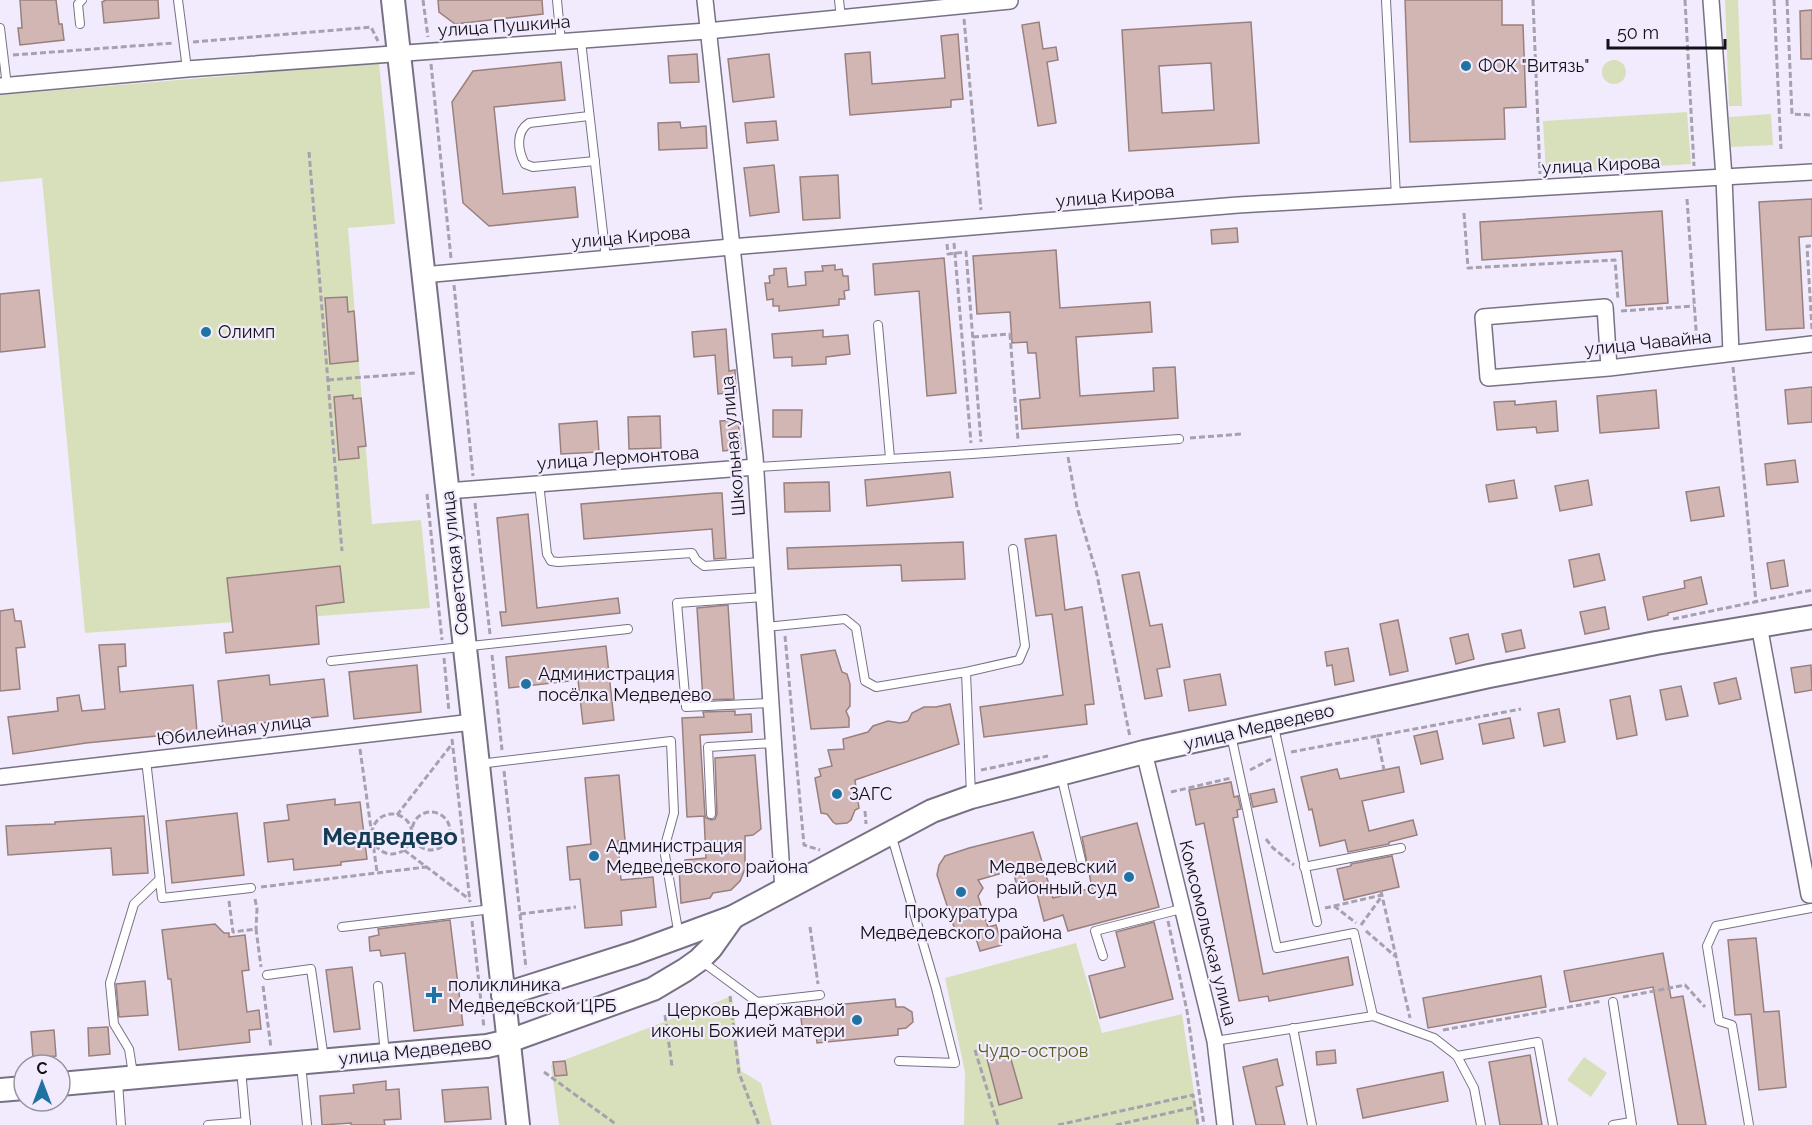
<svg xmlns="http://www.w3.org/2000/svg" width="1812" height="1125" font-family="Raleway,sans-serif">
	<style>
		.green { fill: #d8e0bb }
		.building { fill: #d1b6b4; stroke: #99807e; stroke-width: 1.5; fill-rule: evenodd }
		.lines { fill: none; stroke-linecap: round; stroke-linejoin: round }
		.lane-casing { stroke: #787184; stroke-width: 10 }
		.street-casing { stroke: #787184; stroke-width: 18 }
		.secondary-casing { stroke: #787184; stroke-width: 26 }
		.path { stroke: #a6a0af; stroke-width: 3; stroke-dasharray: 6 3; stroke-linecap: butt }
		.lane { stroke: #fff; stroke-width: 8 }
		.street { stroke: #fff; stroke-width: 15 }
		.secondary { stroke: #fff; stroke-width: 22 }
		.poi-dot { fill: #1f73a3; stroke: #f2ebfd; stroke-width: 2 }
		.labels { text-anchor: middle; stroke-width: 4.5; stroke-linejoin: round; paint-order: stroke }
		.street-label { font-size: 18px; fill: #141119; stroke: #f2ebfd }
		.poi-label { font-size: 18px; fill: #141119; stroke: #f2ebfd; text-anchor: start }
		.park-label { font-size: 18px; fill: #545c1c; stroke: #f2ebfd }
		.district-label { font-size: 24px; font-weight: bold; fill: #153b53; stroke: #f2ebfd }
	</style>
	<rect width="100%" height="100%" fill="#f2ebfd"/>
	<!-- green -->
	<g class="green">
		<polygon points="1725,0 1738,0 1742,106 1729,106"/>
		<circle cx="1614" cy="72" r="12"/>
		<polygon points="379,63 395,224 348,228 372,524 421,520 430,608 85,633 42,178 0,182 0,95"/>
		<polygon points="1687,112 1691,164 1546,173 1543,121"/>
		<polygon points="1771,114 1773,145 1731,147 1729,117"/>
		<polygon points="1076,943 1102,1033 1182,1014 1199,1125 964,1125 965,1072 945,978"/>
		<polygon points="732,996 741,1071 761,1083 772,1125 559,1125 551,1065"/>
		<polygon points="1584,1057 1607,1073 1591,1097 1567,1080"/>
	</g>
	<!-- building -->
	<g class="building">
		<polygon points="20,0 56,0 59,24 62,24 64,40 20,45 18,28 22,28"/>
		<polygon points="106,0 158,0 159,18 104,23 102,2"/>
		<polygon points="438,0 542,0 543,14 455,24 439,12"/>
		<polygon points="1405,0 1502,0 1502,25 1523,25 1526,107 1504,108 1505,139 1410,142"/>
		<polygon points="1812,10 1812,59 1801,59 1800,11"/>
		<polygon points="1039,22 1043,49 1056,47 1058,60 1047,62 1056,123 1038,126 1022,25"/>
		<path d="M 1251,22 L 1259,143 L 1129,151 L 1122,30 ZM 1211,63 L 1214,110 L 1162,113 L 1159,66 Z"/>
		<polygon points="958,34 963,99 951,100 951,107 850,115 845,54 870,52 872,84 945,78 941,36"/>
		<polygon points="697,54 699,82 670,83 668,56"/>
		<polygon points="769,54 774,97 733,102 728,59"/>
		<polygon points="561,62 565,100 494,107 503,194 575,187 578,217 489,226 463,203 452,102 473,71"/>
		<polygon points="776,121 778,140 747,143 745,123"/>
		<polygon points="680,122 681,128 706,126 707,148 659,150 658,123"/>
		<polygon points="774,165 779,212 750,216 744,168"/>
		<polygon points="838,175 840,218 803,220 800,177"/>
		<polygon points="1812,199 1812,236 1799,237 1804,328 1766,330 1759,202"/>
		<polygon points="1662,211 1668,303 1626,306 1622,251 1482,260 1480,222"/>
		<polygon points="1237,228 1238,242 1212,244 1211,230"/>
		<polygon points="1056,250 1060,308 1150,302 1152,332 1076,337 1080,396 1154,391 1153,368 1175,367 1178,418 1022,429 1020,400 1040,398 1036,353 1028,353 1027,342 1012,343 1010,312 977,314 973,256"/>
		<polygon points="944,258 956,393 927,396 919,291 875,295 873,264"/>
		<polygon points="835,265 835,270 842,269 843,276 848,276 849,290 844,291 845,299 839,299 839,305 779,311 779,306 773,306 773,299 767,300 765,283 770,283 769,276 774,275 774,269 786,268 788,287 806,285 805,272 823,271 822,266"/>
		<polygon points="39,290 45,347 0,352 0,294"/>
		<polygon points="347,297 348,312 354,311 358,361 330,364 325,298"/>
		<polygon points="726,329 729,371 735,370 736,392 718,394 715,355 694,357 692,332"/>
		<polygon points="823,330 823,337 848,335 850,354 826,357 826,364 792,366 792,357 774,358 772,334"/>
		<polygon points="1812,387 1812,422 1788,424 1785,390"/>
		<polygon points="1656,390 1659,428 1600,433 1597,396"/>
		<polygon points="353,395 353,399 361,398 366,446 358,447 359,458 339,460 334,397"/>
		<polygon points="1515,401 1515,405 1556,401 1558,431 1537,433 1536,427 1497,430 1494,402"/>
		<polygon points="773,410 802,410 801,437 773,437"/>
		<polygon points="660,416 661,448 629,449 628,417"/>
		<polygon points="738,420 741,449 723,451 720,421"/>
		<polygon points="597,421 599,452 561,454 559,424"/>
		<polygon points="1795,460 1798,482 1767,485 1765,464"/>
		<polygon points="950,472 953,497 867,506 865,480"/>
		<polygon points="1514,480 1517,498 1489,502 1486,485"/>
		<polygon points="1588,480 1592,505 1560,511 1555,486"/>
		<polygon points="829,482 830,511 785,512 784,483"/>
		<polygon points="1719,487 1724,516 1691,521 1686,492"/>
		<polygon points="716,493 722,493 726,558 714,559 712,529 584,539 581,504"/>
		<polygon points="528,514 537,608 618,598 620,613 502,626 500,612 506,612 497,518"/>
		<polygon points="1056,535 1065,610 1082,607 1094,704 1085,705 1087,724 984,737 980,707 1063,695 1052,614 1036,616 1025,539"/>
		<polygon points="963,542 965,579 902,581 901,565 788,569 787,548"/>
		<polygon points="1599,554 1605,580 1574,587 1569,560"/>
		<polygon points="1784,560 1788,586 1771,589 1767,563"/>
		<polygon points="340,566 344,602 316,606 319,644 226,653 224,633 233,632 227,578"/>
		<polygon points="1139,572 1150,626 1162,624 1170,667 1157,669 1162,696 1145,699 1122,575"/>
		<polygon points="1701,577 1707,604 1668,613 1668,615 1648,620 1643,597 1685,588 1684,581"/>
		<polygon points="728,605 734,699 703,700 697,608"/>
		<polygon points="1605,607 1609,629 1585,634 1580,612"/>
		<polygon points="13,609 15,621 21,621 25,647 16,648 20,689 0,691 0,611"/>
		<polygon points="1398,620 1408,671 1390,675 1380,624"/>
		<polygon points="1521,630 1525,648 1506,652 1502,634"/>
		<polygon points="1468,634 1474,659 1456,664 1450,638"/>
		<polygon points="125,644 126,666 118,667 120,692 193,685 197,732 86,743 13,754 8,717 58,711 57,698 79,695 82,711 105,709 99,645"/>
		<polygon points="606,646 614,720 583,724 578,680 509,688 506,657"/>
		<polygon points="1348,648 1354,681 1335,685 1332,665 1327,666 1325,652"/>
		<polygon points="835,650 842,672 847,674 850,684 850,706 846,711 849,718 849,727 811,729 801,655"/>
		<polygon points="417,665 421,712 354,719 349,672"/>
		<polygon points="1811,665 1812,690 1795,693 1791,668"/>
		<polygon points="1220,674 1226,705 1189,711 1184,680"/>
		<polygon points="269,675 270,685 324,679 328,716 223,727 218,681"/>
		<polygon points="1736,678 1741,699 1719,704 1714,683"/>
		<polygon points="1681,686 1688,716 1666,720 1660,690"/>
		<polygon points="1630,696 1637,735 1617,739 1610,700"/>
		<polygon points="950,704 959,744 855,780 859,808 855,810 851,820 847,823 836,824 833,822 827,814 821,813 815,778 821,776 819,769 832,766 828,750 844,749 843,739 868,732 873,726 888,721 900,723 908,721 912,713 924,707 936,707"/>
		<polygon points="1559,709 1565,742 1544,746 1538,713"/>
		<polygon points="735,711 735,715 751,714 752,732 700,735 705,815 706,818 711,820 715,819 717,814 715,758 755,755 761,829 753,835 745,836 745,869 740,881 731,890 713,893 710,898 681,903 679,867 686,865 685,860 706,858 704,816 687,817 682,718 704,717 703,712"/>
		<polygon points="1510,718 1514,738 1483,744 1479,724"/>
		<polygon points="1437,731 1443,759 1421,764 1414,736"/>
		<polygon points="1399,767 1404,792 1362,801 1369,831 1413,820 1417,835 1389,842 1389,844 1348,852 1345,840 1320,846 1312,809 1309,810 1301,777 1337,769 1340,779"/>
		<polygon points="619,775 625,840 618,841 621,880 653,877 656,907 621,911 622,925 585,928 580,879 570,880 567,847 591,844 585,778"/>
		<polygon points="1231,782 1234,797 1238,796 1241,809 1237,810 1238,817 1233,818 1263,974 1348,957 1353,985 1269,1001 1268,996 1239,1001 1204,823 1196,825 1189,790"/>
		<polygon points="1274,789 1277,802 1253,807 1250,794"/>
		<polygon points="335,799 335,805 360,802 367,859 341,862 341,865 294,870 293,859 268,862 264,823 289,820 287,805"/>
		<polygon points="237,813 244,875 172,883 166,821"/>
		<polygon points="144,816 148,873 113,875 111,848 8,855 6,826 55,824 55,822"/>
		<polygon points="1137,823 1159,907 1068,931 1063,915 1044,921 1034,881 1017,886 1013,870 978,880 983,888 978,896 988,927 996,925 1002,945 980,951 974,932 957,936 937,875 939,865 945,856 969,848 1033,832 1053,898 1092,888 1082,837"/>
		<polygon points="1392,856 1399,887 1344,900 1337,869 1351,866 1351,864"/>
		<polygon points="450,920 463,1025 414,1031 405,953 381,956 380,950 370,951 369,937 379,935 378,929"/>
		<polygon points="1154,922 1173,999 1100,1018 1089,976 1125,967 1116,932"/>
		<polygon points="215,924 224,933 229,933 229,937 245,935 249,970 242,971 247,1012 259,1010 261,1029 249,1030 250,1042 179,1050 171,979 168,979 162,930"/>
		<polygon points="1756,938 1764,1012 1779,1011 1786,1087 1759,1090 1751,1014 1735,1015 1728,940"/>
		<polygon points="1663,953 1671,998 1683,996 1706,1125 1678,1125 1653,987 1570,1002 1564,971"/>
		<polygon points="352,967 360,1029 334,1032 326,970"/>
		<polygon points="1541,976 1546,1007 1428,1028 1423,998"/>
		<polygon points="145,981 148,1015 119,1017 116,984"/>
		<polygon points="895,999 896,1007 904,1007 912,1012 913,1022 906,1028 898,1029 898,1035 817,1043 816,1033 803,1034 801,1018 816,1017 815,1007"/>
		<polygon points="108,1027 110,1054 89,1056 88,1028"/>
		<polygon points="54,1030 56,1056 33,1058 31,1032"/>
		<polygon points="1008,1049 1022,1098 999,1105 986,1055"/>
		<polygon points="1335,1050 1336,1063 1317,1065 1316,1052"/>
		<polygon points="1530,1055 1542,1125 1500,1125 1489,1062"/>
		<polygon points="1277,1059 1283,1085 1276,1087 1285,1125 1256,1125 1243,1067"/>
		<polygon points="565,1061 567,1075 555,1076 553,1062"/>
		<polygon points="1443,1072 1448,1101 1363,1118 1357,1089"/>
		<polygon points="386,1081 386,1090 399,1089 401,1119 384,1120 385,1125 351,1125 351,1123 322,1125 320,1096 354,1093 353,1085"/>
		<polygon points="488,1087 491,1119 445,1122 442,1090"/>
	</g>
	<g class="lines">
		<defs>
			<g id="lane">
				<polyline points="178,0 187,69"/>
				<polyline points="557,0 561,42"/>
				<polyline points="839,0 841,18"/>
				<polyline points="1386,0 1396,197"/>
				<polyline points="80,24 78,4 82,0"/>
				<polyline points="0,28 7,86"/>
				<polyline points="581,41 606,259"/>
				<path d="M 589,116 L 529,123 C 515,132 518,151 525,164 L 533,167 L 595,161"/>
				<polyline points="878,325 890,458"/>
				<polyline points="756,467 972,454 1179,439"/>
				<polyline points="539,483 547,554 551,561 558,562 692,553 696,560 704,566 762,562"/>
				<polyline points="764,597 677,603 686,707 771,703"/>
				<polyline points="766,627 845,619 856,628 865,681 876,687 966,672 1019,660 1025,646 1013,549"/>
				<polyline points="331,661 628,629"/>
				<polyline points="966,672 971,795"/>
				<polyline points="1274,727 1317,922"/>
				<polyline points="1231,735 1277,948 1354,933 1373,1016"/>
				<polyline points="146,760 162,898 251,888"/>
				<polyline points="479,764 671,741 674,813 664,849 679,936"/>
				<polyline points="1061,775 1081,860"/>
				<polyline points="711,814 708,747 773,743"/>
				<polyline points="891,834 936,988 955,1063 899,1061"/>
				<polyline points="1304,867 1401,848"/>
				<polyline points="342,927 492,909"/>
				<polyline points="1103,956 1095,931 1181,909"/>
				<polyline points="700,960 757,1002 820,995"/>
				<polyline points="267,975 311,969 324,1059"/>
				<polyline points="378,986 385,1053"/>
				<polyline points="1613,1002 1632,1125"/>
				<polyline points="1293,1028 1312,1125"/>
				<polyline points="1215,1041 1373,1016 1434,1038 1457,1056 1474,1088 1481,1125"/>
				<polyline points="1457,1056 1538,1042 1553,1125"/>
				<polyline points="301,1064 307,1125"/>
				<polyline points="241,1069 246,1125"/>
				<polyline points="133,1074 129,1049 114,1024 110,983 134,904 160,879"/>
				<polyline points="118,1082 121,1125"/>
				<polyline points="208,1125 246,1122"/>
				<polyline points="1613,1125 1631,1122"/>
				<polyline points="1749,1125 1732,1025 1719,1021 1707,946 1716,926 1811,908"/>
			</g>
			<g id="street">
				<polyline points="705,0 755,457 783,890"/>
				<polyline points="1711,0 1724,177 1731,353"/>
				<polyline points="0,86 187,69 707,31 1010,1"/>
				<polyline points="423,275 731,247 1238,205 1812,172"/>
				<polyline points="1609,368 1605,307 1483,317 1488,378 1609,368 1812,344"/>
				<polyline points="447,491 756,467"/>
				<polyline points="1759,625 1809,895 1812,895"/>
				<polyline points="1144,752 1215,1041 1225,1125"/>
				<polyline points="0,777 473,722"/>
			</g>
			<g id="secondary">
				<polyline points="393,0 518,1125"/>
				<polyline points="503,995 635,953 733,917 932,811 971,797 1144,752 1489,676 1656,643 1812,617"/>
				<polyline points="60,1084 487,1046 509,1041 653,989 685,970 699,960 711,948 733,917"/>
				<polyline points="0,1090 24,1088"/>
			</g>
		</defs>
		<!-- lane casing -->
		<use href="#lane" class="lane-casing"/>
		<!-- street casing -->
		<use href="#street" class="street-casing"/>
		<!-- secondary casing -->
		<use href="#secondary" class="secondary-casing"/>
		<!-- path -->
		<g class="path">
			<polyline points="423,0 428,37"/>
			<polyline points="1533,0 1540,174"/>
			<polyline points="1685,0 1694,166"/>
			<polyline points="1774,0 1781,149"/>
			<polyline points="1787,0 1792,114 1812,115"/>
			<polyline points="964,19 981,210"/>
			<polyline points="193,42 371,27 378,41"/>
			<polyline points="13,55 174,43"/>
			<polyline points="431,64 451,258"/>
			<polyline points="309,152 342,551"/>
			<polyline points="1687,199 1697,344"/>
			<polyline points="1464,213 1468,268 1615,260 1618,300"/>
			<polyline points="954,243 971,443"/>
			<polyline points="947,244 948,254 966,252 981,442"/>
			<polyline points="454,285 473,476"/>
			<polyline points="1621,311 1694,306"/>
			<polyline points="1812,329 1807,246 1812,246"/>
			<polyline points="1010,334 1018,440"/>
			<polyline points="973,337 1010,334"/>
			<polyline points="1733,367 1756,602"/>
			<polyline points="328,380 415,373"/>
			<polyline points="1190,438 1242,434"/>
			<polyline points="1068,457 1077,507 1097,575 1130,737"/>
			<polyline points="427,494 442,640"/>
			<polyline points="475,503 490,634"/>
			<polyline points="1673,619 1812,590"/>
			<polyline points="785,636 804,845 820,850"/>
			<polyline points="492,655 502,750"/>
			<polyline points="444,658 449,712"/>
			<polyline points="1377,736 1521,709"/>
			<polyline points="452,739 470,902"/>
			<polyline points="360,749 377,872"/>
			<polyline points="1291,752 1377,736 1384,770"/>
			<polyline points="981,770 1048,756"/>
			<polyline points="1250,770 1271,759"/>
			<polyline points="504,771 526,968"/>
			<polyline points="1171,792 1231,778"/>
			<polyline points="865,811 866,824"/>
			<circle cx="431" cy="831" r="19"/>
			<circle cx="392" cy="834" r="20"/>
			<polyline points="397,815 452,744"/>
			<polyline points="1266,839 1273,848 1294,865"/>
			<polyline points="404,850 469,899"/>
			<polyline points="261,887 426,867"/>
			<polyline points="1381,891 1410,1018"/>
			<polyline points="255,899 257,909 256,929"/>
			<polyline points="229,901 233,932 256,929 261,967"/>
			<polyline points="1334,906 1356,923"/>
			<polyline points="1325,908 1382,895"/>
			<polyline points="520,914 576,907"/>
			<polyline points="472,921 484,1028"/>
			<polyline points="1168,921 1187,1011 1204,1125"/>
			<polyline points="1361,925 1382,896"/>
			<polyline points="810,927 818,984"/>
			<polyline points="1366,931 1395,956"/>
			<polyline points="263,986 271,1048"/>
			<polyline points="730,996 739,1073 759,1125"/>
			<polyline points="1623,997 1685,985 1705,1007"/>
			<polyline points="665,1015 672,1066"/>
			<polyline points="1443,1030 1602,1001"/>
			<polyline points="975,1050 998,1125"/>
			<polyline points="544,1072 617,1125"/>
			<polyline points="1058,1125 1193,1095 1198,1125"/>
			<polyline points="1116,1125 1195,1107"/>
		</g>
		<!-- lane -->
		<use href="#lane" class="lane"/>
		<!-- street -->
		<use href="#street" class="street"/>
		<!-- secondary -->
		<use href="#secondary" class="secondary"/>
	</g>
	<!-- markers -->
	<g class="poi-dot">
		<circle cx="1466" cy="66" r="6"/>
		<circle cx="206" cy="332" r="6"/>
		<circle cx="526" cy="684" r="6"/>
		<circle cx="837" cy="794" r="6"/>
		<circle cx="594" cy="856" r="6"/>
		<circle cx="1129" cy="877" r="6"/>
		<circle cx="961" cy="892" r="6"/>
		<path d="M431 986h6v6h6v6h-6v6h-6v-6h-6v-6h6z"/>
		<circle cx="857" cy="1020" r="6"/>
	</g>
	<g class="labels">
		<!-- street labels -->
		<g class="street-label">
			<text transform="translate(504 26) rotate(-4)" y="6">улица Пушкина</text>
			<text transform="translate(1601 165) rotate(-3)" y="6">улица Кирова</text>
			<text transform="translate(1115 196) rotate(-5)" y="6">улица Кирова</text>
			<text transform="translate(631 237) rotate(-5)" y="6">улица Кирова</text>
			<text transform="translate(1648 343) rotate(-6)" y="6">улица Чавайна</text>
			<text transform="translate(733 446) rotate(-95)" y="6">Школьная улица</text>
			<text transform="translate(618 458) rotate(-4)" y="6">улица Лермонтова</text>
			<text transform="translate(455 563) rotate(-96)" y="6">Советская улица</text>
			<text transform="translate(1259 727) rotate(-13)" y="6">улица Медведево</text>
			<text transform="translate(234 730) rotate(-7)" y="6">Юбилейная улица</text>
			<text transform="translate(1208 933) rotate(76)" y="6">Комсомольская улица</text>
			<text transform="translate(415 1051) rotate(-6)" y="6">улица Медведево</text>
		</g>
		<!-- poi labels -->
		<g class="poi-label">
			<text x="1478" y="72">ФОК "Витязь"</text>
			<text x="218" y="338">Олимп</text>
			<text x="538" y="680">Администрация<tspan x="538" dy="21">посёлка Медведево</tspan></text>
			<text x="849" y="800">ЗАГС</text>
			<text x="606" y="852">Администрация<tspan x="606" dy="21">Медведевского района</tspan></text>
			<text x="1117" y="873" text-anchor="end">Медведевский<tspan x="1117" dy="21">районный суд</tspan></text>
			<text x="961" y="918" text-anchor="middle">Прокуратура<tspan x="961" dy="21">Медведевского района</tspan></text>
			<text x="448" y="991">поликлиника<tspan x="448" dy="21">Медведевской ЦРБ</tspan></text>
			<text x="845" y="1016" text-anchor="end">Церковь Державной<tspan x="845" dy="21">иконы Божией матери</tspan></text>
		</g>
		<!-- park labels -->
		<g class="park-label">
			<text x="1033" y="1057">Чудо-остров</text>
		</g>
		<!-- district labels -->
		<g class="district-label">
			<text x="390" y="845">Медведево</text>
		</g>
	</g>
	<!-- north arrow -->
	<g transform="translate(42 1083)"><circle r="28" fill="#f2ebfd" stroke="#9994a2" stroke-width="1.5"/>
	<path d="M0-4.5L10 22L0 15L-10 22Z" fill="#1f73a3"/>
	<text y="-9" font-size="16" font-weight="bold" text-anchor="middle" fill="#141119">С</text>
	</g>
	<!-- scale -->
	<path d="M1608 39v9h117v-9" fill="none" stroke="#141119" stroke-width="3"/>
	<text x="1617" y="39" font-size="18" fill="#141119" stroke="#f2ebfd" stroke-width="4.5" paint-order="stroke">50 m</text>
</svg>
